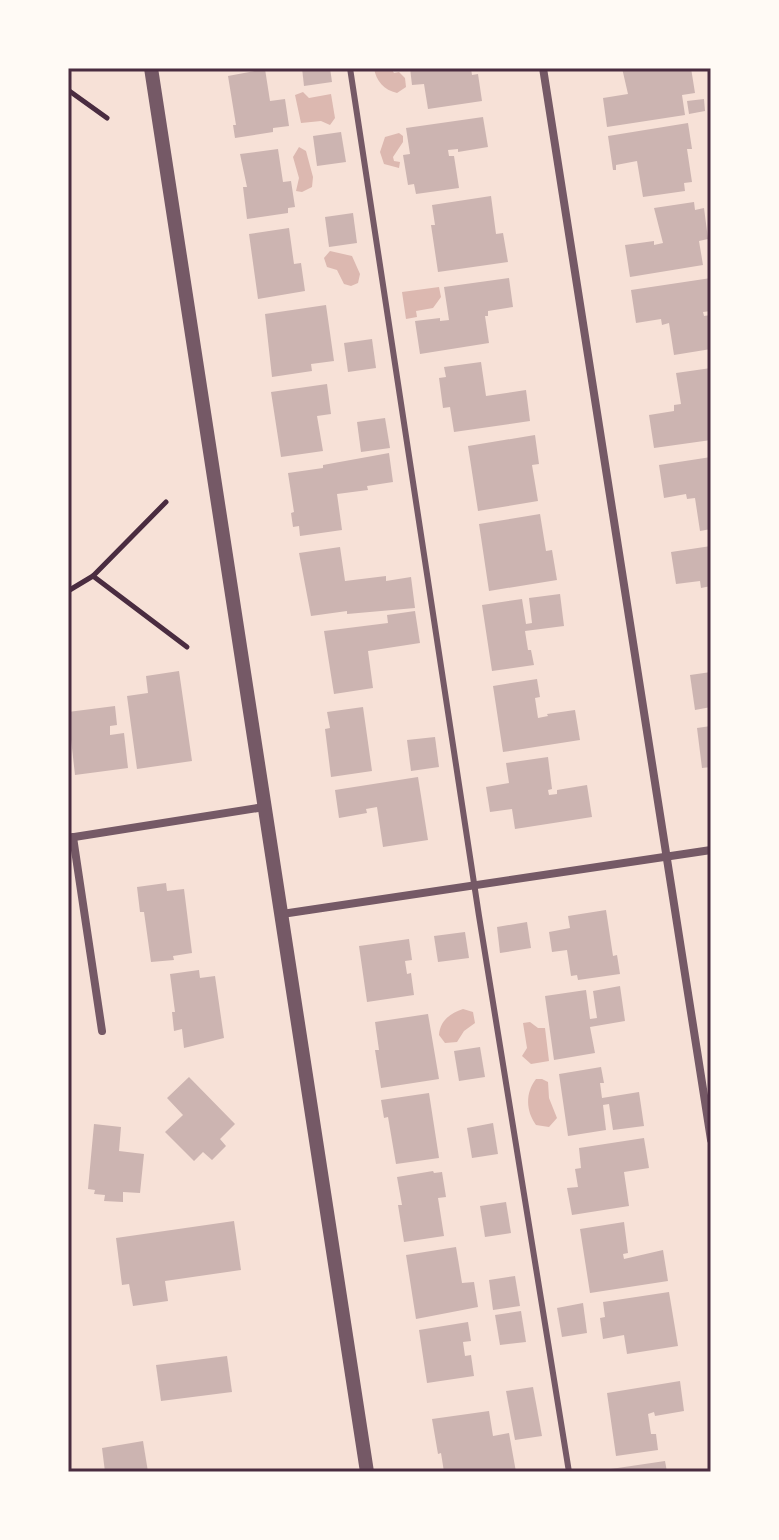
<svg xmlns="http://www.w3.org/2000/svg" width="779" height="1540" font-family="Commissioner,sans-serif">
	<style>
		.water { fill: #dcb8b0 }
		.building { fill: #ccb4b1 }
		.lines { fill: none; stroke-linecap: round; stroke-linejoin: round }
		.path { stroke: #4a2c40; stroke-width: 5 }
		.service { stroke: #755966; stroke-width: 6 }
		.minor { stroke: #755966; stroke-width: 8 }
		.tertiary { stroke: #755966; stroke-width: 14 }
		.neatline { fill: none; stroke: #4a2c40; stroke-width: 3 }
	</style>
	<rect width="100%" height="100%" fill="#f7e1d7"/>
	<!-- water -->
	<g class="water">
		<path d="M 374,68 L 391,68 L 394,73 L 399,72 L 405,78 L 406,87 L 397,93 C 384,90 376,81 374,68 Z"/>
		<polygon points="303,92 309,98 331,94 335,118 330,125 321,121 301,123 295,95"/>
		<polygon points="399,133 403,136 403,142 393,157 394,161 400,162 399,168 384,164 380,152 385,137"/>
		<polygon points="299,147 306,151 313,177 312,187 302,192 296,191 299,178 293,157"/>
		<polygon points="330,251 352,256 360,274 358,283 351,286 344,284 337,270 327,267 324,258"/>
		<polygon points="439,287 441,297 433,308 416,311 417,317 406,319 402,292"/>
		<path d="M 463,1009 L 473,1012 L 475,1023 L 464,1031 L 457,1042 L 445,1043 L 439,1035 C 440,1021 450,1013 463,1009 Z"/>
		<polygon points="530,1022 538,1028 545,1028 549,1061 531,1064 522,1056 527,1048 523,1023"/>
		<path d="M 536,1079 L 542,1079 L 548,1082 L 549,1098 L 557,1118 L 549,1127 L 536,1125 C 526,1111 525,1093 536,1079 Z"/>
	</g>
	<!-- building -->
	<g class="building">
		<polygon points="302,68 330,68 332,82 304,86"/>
		<polygon points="410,68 471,68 472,75 478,74 482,101 428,109 424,84 412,85"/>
		<polygon points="622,68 691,68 695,93 682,95 685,115 607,127 603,98 628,94"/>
		<polygon points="265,69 270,101 285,99 289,126 273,128 273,132 235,138 233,125 236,125 228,76"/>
		<polygon points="704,99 705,111 689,114 687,101"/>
		<polygon points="483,117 488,147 458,152 458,149 448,150 449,156 454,156 459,188 416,194 414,184 408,185 403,155 410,154 406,128"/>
		<polygon points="688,123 692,149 687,149 692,182 684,183 685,191 643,197 637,161 616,165 616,170 613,170 608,136"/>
		<polygon points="341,132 346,162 317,166 313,136"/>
		<polygon points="278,149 283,182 291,181 295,207 288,208 288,213 247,219 243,187 247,187 240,154"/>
		<polygon points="491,196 496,234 503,233 508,262 438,272 431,225 435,225 432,205"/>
		<polygon points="694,202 695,210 704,208 708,239 699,241 703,265 630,277 625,245 654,241 654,245 663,243 654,208"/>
		<polygon points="353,213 357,243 329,247 325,217"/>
		<polygon points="289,228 294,264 301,263 305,291 258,299 249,234"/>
		<polygon points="509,278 513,307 488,311 488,316 485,316 489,343 420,354 415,321 440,318 440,321 449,320 444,287"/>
		<polygon points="711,278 711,311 703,312 704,316 711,315 711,349 674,355 669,323 662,325 661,319 636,323 631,290"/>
		<polygon points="326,305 334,361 311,364 312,371 272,377 265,314"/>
		<polygon points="372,339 376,368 348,372 344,343"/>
		<polygon points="481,362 486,396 526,390 530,421 454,432 450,407 443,408 439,378 446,377 444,367"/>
		<polygon points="711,368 711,440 654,448 649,415 674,411 674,405 681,404 676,373"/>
		<polygon points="327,384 331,414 317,416 323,451 281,457 271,392"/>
		<polygon points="385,418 390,448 361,452 357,422"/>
		<polygon points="535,435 539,464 532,465 538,501 478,511 468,446"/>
		<polygon points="389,453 393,482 367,486 368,490 337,494 342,530 300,536 299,526 293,527 291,513 294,512 288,473 323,468 323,465"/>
		<polygon points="711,457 711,529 700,531 695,498 687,499 686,494 664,498 659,465"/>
		<polygon points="540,514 546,551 552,550 557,580 489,591 479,524"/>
		<polygon points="711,546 711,586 701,588 700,581 676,584 671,552"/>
		<polygon points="340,547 345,581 386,576 386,581 411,577 415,608 347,614 347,611 311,616 299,553"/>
		<polygon points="560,594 564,626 525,631 528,650 531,650 534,665 492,671 482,605 522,599 526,624 532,623 529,598"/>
		<polygon points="415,611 420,643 368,651 373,688 334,694 324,631 388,623 387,615"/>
		<polygon points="179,671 192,761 137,769 127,696 148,693 146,676"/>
		<polygon points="711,672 711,707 695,710 690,675"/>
		<polygon points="537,679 540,697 535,698 538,718 548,716 547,714 575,710 580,740 503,752 493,686"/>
		<polygon points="115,706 117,725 110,726 110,735 124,733 128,768 75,775 68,712"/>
		<polygon points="363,707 372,771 331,777 325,729 330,728 327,712"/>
		<polygon points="711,726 711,767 702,768 697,728"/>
		<polygon points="435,737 439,767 411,771 407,740"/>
		<polygon points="548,757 552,789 548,790 549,795 557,794 557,790 587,785 592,817 515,829 512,809 490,812 486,787 509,783 506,763"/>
		<polygon points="418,777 428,840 383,847 377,807 366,809 367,813 339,818 335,790"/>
		<polygon points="166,883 167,891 184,889 192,953 173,956 174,960 151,962 144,912 140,912 137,887"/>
		<polygon points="606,910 613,956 617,955 620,974 578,980 577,975 571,976 567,950 552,952 549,932 570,928 568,916"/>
		<polygon points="527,922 531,948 500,953 497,927"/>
		<polygon points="465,932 469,958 438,962 434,936"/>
		<polygon points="409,939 412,960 405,961 407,974 411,973 414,995 367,1002 359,946"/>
		<polygon points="199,970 200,978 215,976 224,1038 184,1048 182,1029 174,1031 172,1012 175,1012 170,974"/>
		<polygon points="620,986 625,1021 590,1027 595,1053 554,1060 545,996 586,990 590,1019 597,1018 593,991"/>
		<polygon points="428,1014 439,1079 381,1088 375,1050 379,1050 375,1022"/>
		<polygon points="480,1047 485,1077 459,1081 454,1051"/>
		<polygon points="601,1067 604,1083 600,1083 602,1098 639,1092 644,1126 613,1130 609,1104 603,1105 606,1130 568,1136 559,1074"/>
		<polygon points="189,1077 235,1124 220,1139 226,1146 212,1160 203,1152 194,1161 165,1132 183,1115 167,1098"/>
		<polygon points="429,1093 439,1158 396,1164 388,1117 384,1118 381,1100"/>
		<polygon points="493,1123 498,1154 472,1158 467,1128"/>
		<polygon points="94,1124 121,1127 119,1151 144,1154 140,1193 123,1192 123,1202 104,1201 105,1195 94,1194 95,1190 88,1189"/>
		<polygon points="644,1138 649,1168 624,1172 629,1206 572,1215 567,1188 578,1187 575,1169 581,1168 579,1148"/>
		<polygon points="433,1171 434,1173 442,1172 446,1197 438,1198 444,1236 404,1242 398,1205 402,1205 397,1177"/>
		<polygon points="506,1202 511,1233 485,1237 480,1206"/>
		<polygon points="234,1221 241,1270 165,1281 168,1301 133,1306 129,1284 122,1285 116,1238"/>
		<polygon points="624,1222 628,1253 623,1254 624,1259 663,1250 668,1281 590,1293 580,1229"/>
		<polygon points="456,1247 462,1283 474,1282 478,1307 416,1319 406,1255"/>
		<polygon points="515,1276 520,1306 493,1310 489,1280"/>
		<polygon points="669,1292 678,1346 627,1354 624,1335 603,1339 600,1318 605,1317 603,1302"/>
		<polygon points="583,1303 587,1333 562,1337 557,1308"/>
		<polygon points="521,1311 526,1342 500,1345 495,1315"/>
		<polygon points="468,1322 471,1341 463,1342 465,1356 471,1355 474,1376 427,1383 419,1330"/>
		<polygon points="227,1356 232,1392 161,1401 156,1365"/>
		<polygon points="680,1381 684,1411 655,1416 654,1412 648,1414 651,1434 656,1434 658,1450 616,1456 607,1393"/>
		<polygon points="533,1387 542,1436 515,1440 506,1391"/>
		<polygon points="489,1411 493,1436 509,1433 516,1472 444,1472 441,1453 438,1454 432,1419"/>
		<polygon points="143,1441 148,1472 105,1472 102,1448"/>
		<polygon points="665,1461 667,1472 604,1472 604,1470"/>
	</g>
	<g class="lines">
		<!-- path -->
		<g class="path">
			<polyline points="68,90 107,118"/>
			<polyline points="93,576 187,647"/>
			<polyline points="68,591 93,576 166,502"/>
		</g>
		<!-- service -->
		<polyline class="service" points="350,68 479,916 569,1472"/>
		<!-- minor -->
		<g class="minor">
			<polyline points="543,68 711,1140"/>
			<polyline points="73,837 102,1031"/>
			<polyline points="68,838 264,807"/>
			<polyline points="282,914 711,850"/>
		</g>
		<!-- tertiary -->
		<polyline class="tertiary" points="151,68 367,1472"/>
	</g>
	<!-- border -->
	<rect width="779" height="1540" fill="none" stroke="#fffaf5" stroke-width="140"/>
	<rect x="70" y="70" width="639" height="1400" class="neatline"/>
</svg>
